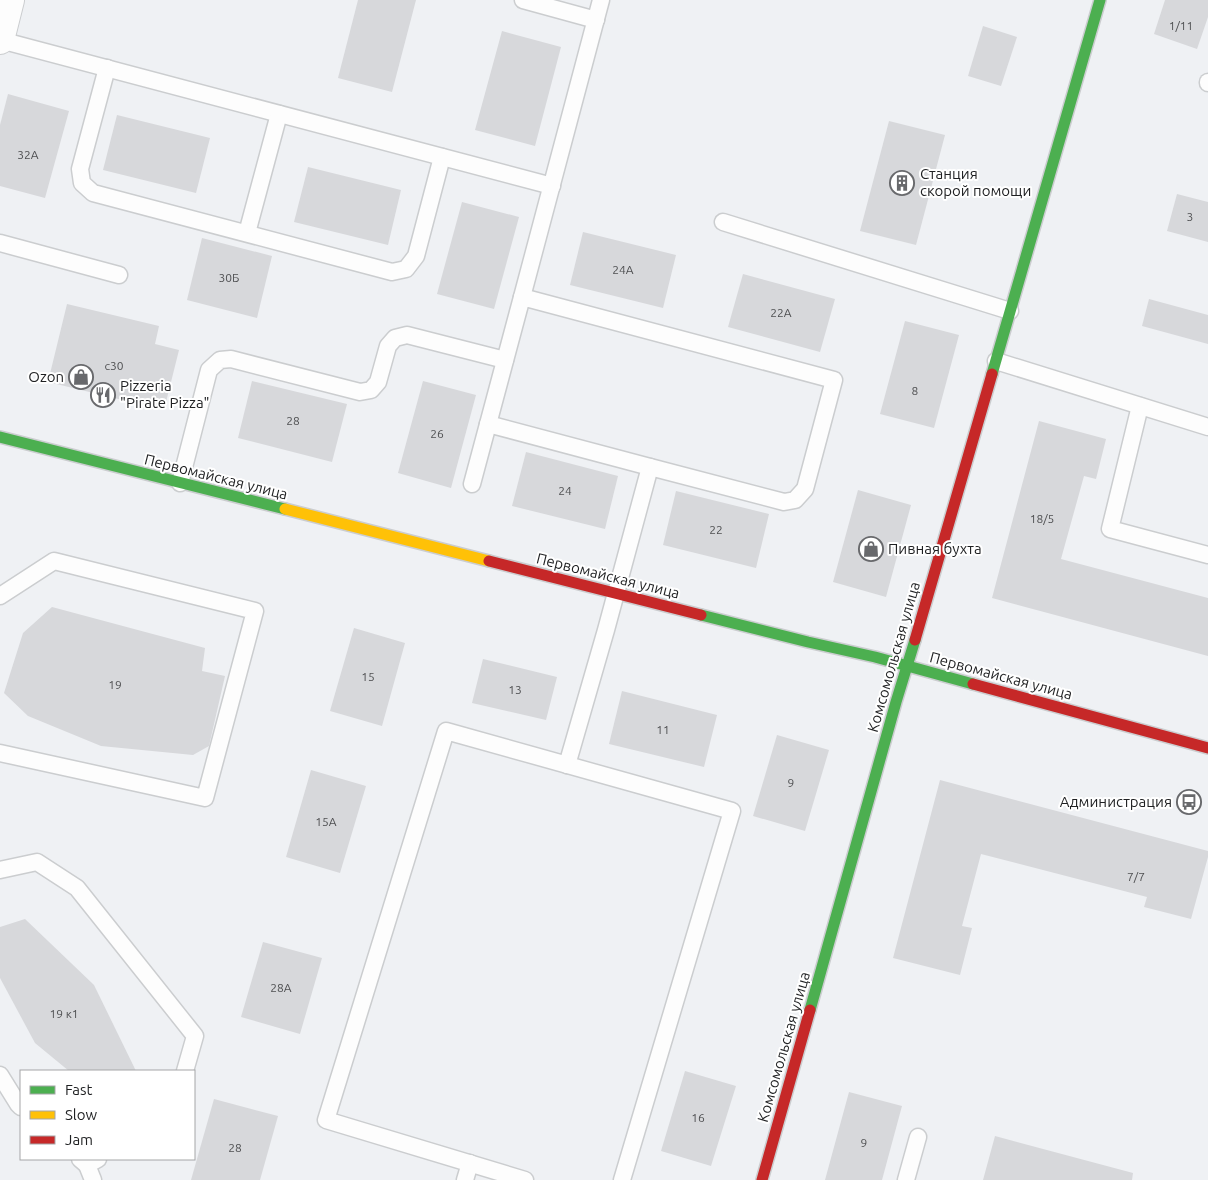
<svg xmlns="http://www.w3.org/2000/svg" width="1208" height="1180" font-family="Ubuntu,sans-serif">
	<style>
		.building { fill: #d7d8db }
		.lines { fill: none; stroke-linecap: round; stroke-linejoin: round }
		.lane-casing { stroke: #cbcdcf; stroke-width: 19 }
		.street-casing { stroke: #cbcdcf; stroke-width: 30 }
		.fast-casing { stroke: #cbcdcf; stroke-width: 14 }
		.slow-casing { stroke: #cbcdcf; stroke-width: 14 }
		.jam-casing { stroke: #cbcdcf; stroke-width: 14 }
		.lane { stroke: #fdfdfd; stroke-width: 16 }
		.street { stroke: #fdfdfd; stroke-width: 28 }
		.fast { stroke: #4caf50; stroke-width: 11 }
		.slow { stroke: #ffc107; stroke-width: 11 }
		.jam { stroke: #c62828; stroke-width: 11 }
		.labels { text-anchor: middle; stroke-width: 4; stroke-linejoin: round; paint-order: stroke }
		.number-label { font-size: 12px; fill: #4e4f51 }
		.poi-label { font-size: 15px; fill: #1f2022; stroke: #fff; text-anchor: start }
		.street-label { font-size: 15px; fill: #1f2022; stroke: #fff }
	</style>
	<rect width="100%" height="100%" fill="#eff1f4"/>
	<!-- building -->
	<g class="building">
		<polygon points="358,0 416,0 392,92 338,78"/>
		<polygon points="1165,0 1208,0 1208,17 1197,49 1154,34"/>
		<polygon points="983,26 1017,37 1001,86 968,76"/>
		<polygon points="502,31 561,47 535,146 475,130"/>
		<polygon points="8,94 69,111 45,198 0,186 0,125"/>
		<polygon points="117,115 210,138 196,193 103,170"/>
		<polygon points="889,121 945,135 916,245 860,231"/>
		<polygon points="308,167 401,190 388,245 294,222"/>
		<polygon points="1177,194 1208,202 1208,242 1167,231"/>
		<polygon points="462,202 519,217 494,309 437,294"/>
		<polygon points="583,232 676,255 663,308 570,285"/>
		<polygon points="202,238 272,256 257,318 187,300"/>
		<polygon points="743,274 835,299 820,352 728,327"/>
		<polygon points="1149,299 1208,315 1208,344 1142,326"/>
		<polygon points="67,304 159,326 155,344 179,350 164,410 48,382"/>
		<polygon points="905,321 959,335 934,428 880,414"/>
		<polygon points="252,381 347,404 332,462 238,438"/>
		<polygon points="423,381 476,395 451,488 398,473"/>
		<polygon points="1039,421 1106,439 1096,479 1084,476 1061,559 1208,598 1208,656 992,598"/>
		<polygon points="526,452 618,476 605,529 512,506"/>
		<polygon points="858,490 911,505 886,597 833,582"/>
		<polygon points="676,491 769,514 756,568 663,545"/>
		<polygon points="52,607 205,648 202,671 225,676 209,746 193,755 101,746 28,716 4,693 23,633"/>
		<polygon points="354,628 405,643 382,726 330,711"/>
		<polygon points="483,659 557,677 546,720 472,703"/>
		<polygon points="622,691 717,715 704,767 609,744"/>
		<polygon points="777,735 829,750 805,831 753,816"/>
		<polygon points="311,770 366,786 340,873 286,857"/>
		<polygon points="940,780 1208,851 1208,857 1191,919 1144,907 1147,897 981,854 962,926 972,928 960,975 893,958"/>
		<polygon points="25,919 94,985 136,1071 69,1071 35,1043 0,978 0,927"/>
		<polygon points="263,942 322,958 300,1034 241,1017"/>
		<polygon points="685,1071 736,1086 711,1166 661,1151"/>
		<polygon points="849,1092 902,1106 882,1180 825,1180"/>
		<polygon points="214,1099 278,1116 260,1180 191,1180"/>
		<polygon points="995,1136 1133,1173 1132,1180 983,1180"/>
	</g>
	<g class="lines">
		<defs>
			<g id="lane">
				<polyline points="523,0 596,20"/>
				<polyline points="0,40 552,186"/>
				<polyline points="107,68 80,169 82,183 93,193 392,272 406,269 416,256 442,157"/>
				<polyline points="1208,82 1208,83"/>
				<polyline points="723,222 1010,311"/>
				<polyline points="247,233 279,114"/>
				<polyline points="0,243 119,275"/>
				<polyline points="522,297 601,0"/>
				<polyline points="996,361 1208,427"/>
				<polyline points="1140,406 1110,529 1208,555"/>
				<polyline points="488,424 650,467"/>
				<polyline points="180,483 209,370 220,360 231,359 360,392 371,390 378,382 388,346 395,338 407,335 505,360"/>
				<polyline points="472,484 522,297 834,380 805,489 795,500 784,502 650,467 606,630 567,765"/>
				<polyline points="0,596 54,561 255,611 205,798 0,753"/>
				<polyline points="0,870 37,862 77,888 195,1036 185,1071"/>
				<polyline points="0,1075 18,1104 21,1107"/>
				<polyline points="80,1159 87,1165 98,1159"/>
				<polyline points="87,1165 93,1180"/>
				<polyline points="465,1180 470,1163"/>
				<polyline points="525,1180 326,1120 446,731 732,811 622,1180"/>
				<polyline points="906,1180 918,1137"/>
			</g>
			<polyline id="street" points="0,40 10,0"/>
			<g id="fast">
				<polyline points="992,374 1100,0"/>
				<polyline points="0,437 285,509"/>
				<polyline points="701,615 808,642 875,657 973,684"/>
				<polyline points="810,1010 896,702 915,640"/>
			</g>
			<polyline id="slow" points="285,509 489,561"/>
			<g id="jam">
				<polyline points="489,561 701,615"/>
				<polyline points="915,640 992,374"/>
				<polyline points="973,684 1208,748"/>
				<polyline points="762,1180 810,1010"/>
			</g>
		</defs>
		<!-- lane casing -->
		<use href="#lane" class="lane-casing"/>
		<!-- street casing -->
		<use href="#street" class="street-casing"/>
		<!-- fast casing -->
		<use href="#fast" class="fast-casing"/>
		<!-- slow casing -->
		<use href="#slow" class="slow-casing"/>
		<!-- jam casing -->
		<use href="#jam" class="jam-casing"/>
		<!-- lane -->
		<use href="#lane" class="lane"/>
		<!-- street -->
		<use href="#street" class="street"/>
		<!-- fast -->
		<use href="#fast" class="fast"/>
		<!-- slow -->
		<use href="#slow" class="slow"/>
		<!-- jam -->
		<use href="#jam" class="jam"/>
	</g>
	<!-- icons -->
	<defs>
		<symbol id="building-ring" viewBox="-11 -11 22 22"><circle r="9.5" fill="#fff" stroke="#68696c" stroke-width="1.5"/><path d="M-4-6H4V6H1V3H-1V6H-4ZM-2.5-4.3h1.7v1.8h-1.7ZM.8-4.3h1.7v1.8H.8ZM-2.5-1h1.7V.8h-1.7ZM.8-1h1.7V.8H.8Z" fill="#68696c"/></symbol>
		<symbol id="shop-ring" viewBox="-11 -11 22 22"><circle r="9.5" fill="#fff" stroke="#68696c" stroke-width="1.5"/><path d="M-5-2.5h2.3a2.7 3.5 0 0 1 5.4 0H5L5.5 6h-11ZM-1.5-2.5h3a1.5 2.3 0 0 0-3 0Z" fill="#68696c"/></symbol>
		<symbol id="restaurant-ring" viewBox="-11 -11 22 22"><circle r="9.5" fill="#fff" stroke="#68696c" stroke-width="1.5"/><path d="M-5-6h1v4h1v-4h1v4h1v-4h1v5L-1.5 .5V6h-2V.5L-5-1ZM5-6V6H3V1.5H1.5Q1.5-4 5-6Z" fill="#68696c"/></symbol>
		<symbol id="bus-ring" viewBox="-11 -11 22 22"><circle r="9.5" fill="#fff" stroke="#68696c" stroke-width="1.5"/><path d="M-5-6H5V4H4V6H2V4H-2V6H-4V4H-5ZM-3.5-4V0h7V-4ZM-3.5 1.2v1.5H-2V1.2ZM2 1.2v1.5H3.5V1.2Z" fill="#68696c"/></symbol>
	</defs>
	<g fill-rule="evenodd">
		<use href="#building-ring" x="888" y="169" width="28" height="28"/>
		<use href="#shop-ring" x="67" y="363" width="28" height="28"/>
		<use href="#restaurant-ring" x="89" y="381" width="28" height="28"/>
		<use href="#shop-ring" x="857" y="535" width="28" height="28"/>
		<use href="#bus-ring" x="1175" y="788" width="28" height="28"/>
	</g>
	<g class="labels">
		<!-- number labels -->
		<g class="number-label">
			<text x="1181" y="30">1/11</text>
			<text x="28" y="159">32А</text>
			<text x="1190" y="221">3</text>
			<text x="623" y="274">24А</text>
			<text x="229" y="282">30Б</text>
			<text x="781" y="317">22А</text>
			<text x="114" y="370">с30</text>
			<text x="915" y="395">8</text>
			<text x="293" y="425">28</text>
			<text x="437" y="438">26</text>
			<text x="565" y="495">24</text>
			<text x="1042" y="523">18/5</text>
			<text x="716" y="534">22</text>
			<text x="368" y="681">15</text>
			<text x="115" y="689">19</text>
			<text x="515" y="694">13</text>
			<text x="663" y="734">11</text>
			<text x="791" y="787">9</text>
			<text x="326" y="826">15А</text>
			<text x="1136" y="881">7/7</text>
			<text x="281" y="992">28А</text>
			<text x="64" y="1018">19 к1</text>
			<text x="698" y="1122">16</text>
			<text x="864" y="1147">9</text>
			<text x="235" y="1152">28</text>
		</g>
		<!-- poi labels -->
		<g class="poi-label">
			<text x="920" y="179">Станция<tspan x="920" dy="17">скорой помощи</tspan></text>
			<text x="64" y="382" text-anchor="end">Ozon</text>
			<text x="120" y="391">Pizzeria<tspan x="120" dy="17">"Pirate Pizza"</tspan></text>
			<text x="888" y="554">Пивная бухта</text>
			<text x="1172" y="807" text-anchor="end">Администрация</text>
		</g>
		<!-- street labels -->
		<g class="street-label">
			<text transform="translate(216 477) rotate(14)" y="5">Первомайская улица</text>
			<text transform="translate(608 576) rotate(14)" y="5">Первомайская улица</text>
			<text transform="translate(894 657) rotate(-74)" y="5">Комсомольская улица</text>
			<text transform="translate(1001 676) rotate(15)" y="5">Первомайская улица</text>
			<text transform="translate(784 1047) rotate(-74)" y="5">Комсомольская улица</text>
		</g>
	</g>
	<!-- legend -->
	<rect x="20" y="1070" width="175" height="90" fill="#ffffff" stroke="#a5a6a7"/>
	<rect x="30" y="1086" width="25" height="8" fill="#4caf50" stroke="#a5a6a7"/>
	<text x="65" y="1095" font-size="15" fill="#1f2022">Fast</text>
	<rect x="30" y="1111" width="25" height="8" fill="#ffc107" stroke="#a5a6a7"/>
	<text x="65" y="1120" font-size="15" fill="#1f2022">Slow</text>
	<rect x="30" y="1136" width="25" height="8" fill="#c62828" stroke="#a5a6a7"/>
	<text x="65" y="1145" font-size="15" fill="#1f2022">Jam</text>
</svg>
